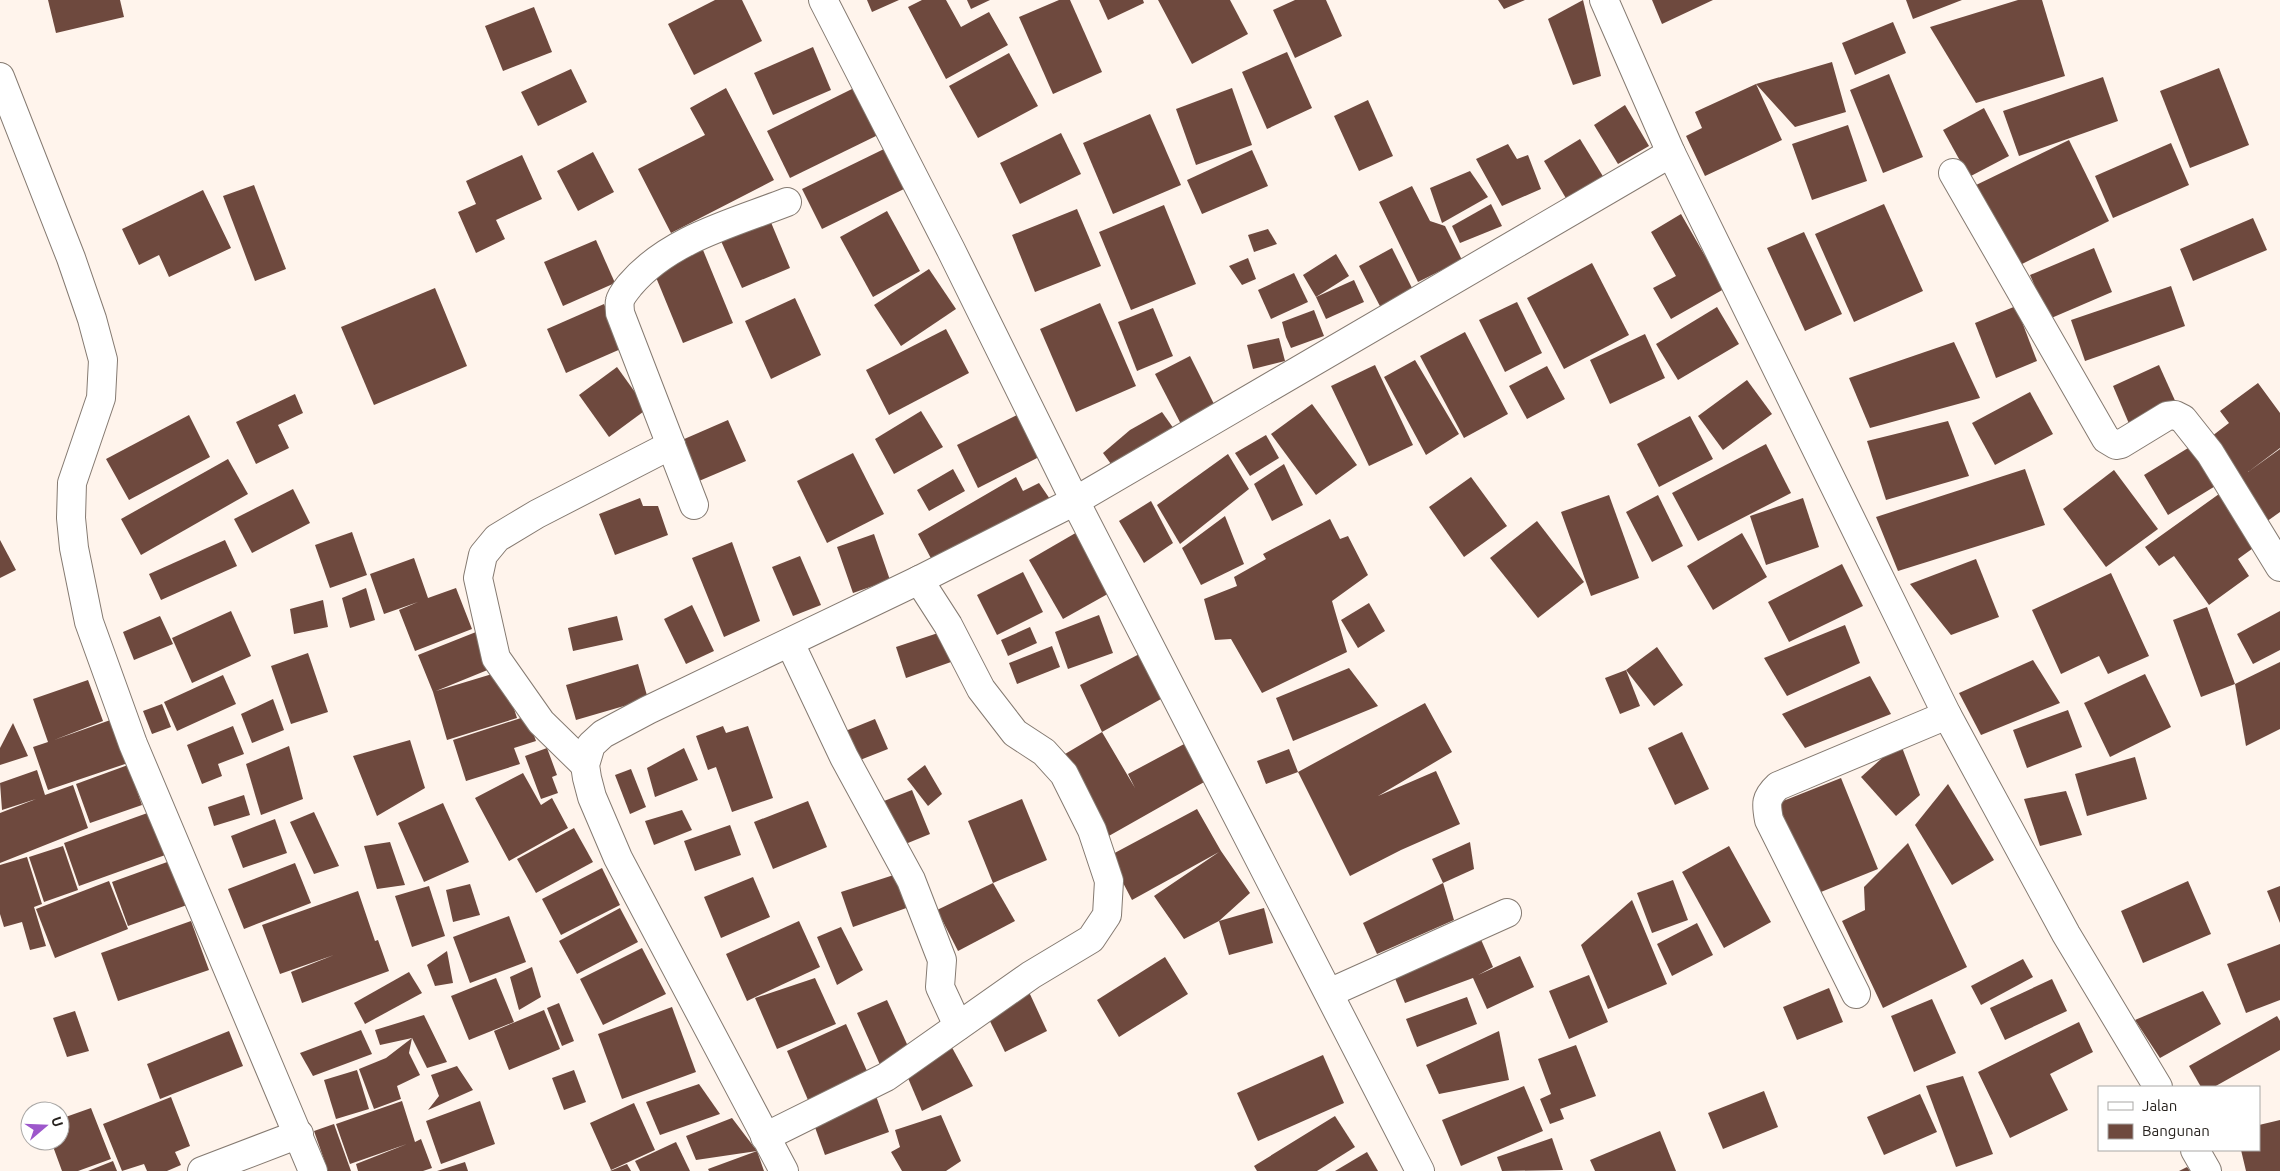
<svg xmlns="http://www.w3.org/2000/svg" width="2280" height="1171" font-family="Ubuntu,sans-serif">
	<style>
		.building { fill: #6e493e }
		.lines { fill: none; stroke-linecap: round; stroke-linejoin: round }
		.street-casing { stroke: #857a71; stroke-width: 30 }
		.secondary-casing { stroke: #857a71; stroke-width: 30 }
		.street { stroke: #fff; stroke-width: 28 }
		.secondary { stroke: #fff; stroke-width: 28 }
	</style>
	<rect width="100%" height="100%" fill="#fff4ec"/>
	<!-- building -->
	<g class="building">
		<polygon points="48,0 120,0 124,17 56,33"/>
		<polygon points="715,0 742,0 762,41 694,75 668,24"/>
		<polygon points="867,0 899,0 872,12"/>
		<polygon points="922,0 946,0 961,27 989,12 1008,45 946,79 908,7"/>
		<polygon points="967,0 990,0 971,9"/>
		<polygon points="1059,0 1070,0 1102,72 1053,94 1019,17"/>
		<polygon points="1099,0 1143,0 1144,3 1108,20"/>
		<polygon points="1158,0 1230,0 1248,34 1192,64"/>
		<polygon points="1295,0 1326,0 1342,36 1295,58 1273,10"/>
		<polygon points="1498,0 1525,0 1504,9"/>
		<polygon points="1583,0 1601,76 1573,85 1548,19"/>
		<polygon points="1652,0 1713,0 1662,24"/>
		<polygon points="1906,0 1962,0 1913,19"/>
		<polygon points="2018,0 2042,0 2065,76 1976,103 1930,27"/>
		<polygon points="534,7 552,52 503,71 485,26"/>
		<polygon points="1893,22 1906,53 1855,75 1842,43"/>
		<polygon points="813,47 831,90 773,115 754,73"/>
		<polygon points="1287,52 1312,108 1267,129 1242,72"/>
		<polygon points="1009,53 1038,106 978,138 949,86"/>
		<polygon points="1832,62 1846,112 1795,127 1756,84 1782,140 1705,176 1686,136 1702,128 1695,112 1756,84"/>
		<polygon points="2219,68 2249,145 2190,168 2160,91"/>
		<polygon points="571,69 587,102 538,126 521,92"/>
		<polygon points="1889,74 1923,157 1883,173 1850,90"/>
		<polygon points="2103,77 2118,121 2019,156 2003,111"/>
		<polygon points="726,88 774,180 671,233 638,169 705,135 690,108"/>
		<polygon points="854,88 878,135 790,178 767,131"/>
		<polygon points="1232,88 1252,145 1196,165 1176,109"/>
		<polygon points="1368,100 1393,156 1359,171 1334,116"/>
		<polygon points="1625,105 1649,146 1618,164 1594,125"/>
		<polygon points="1984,108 2009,156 1969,177 1943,130"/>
		<polygon points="1150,114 1181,185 1113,214 1083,143"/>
		<polygon points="1848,125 1867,181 1812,200 1792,144"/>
		<polygon points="1061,133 1081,174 1020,204 1000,163"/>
		<polygon points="1580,139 1604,178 1567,200 1544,161"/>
		<polygon points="2069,140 2109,221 2014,268 1974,186"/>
		<polygon points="2171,143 2189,185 2113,218 2095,176"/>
		<polygon points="1508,144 1517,159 1528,155 1541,189 1502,206 1476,159"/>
		<polygon points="884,149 904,189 822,229 802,189"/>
		<polygon points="1252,150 1268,186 1202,214 1187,180"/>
		<polygon points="593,152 614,192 578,211 557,171"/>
		<polygon points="522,155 542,199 496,220 505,239 476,253 458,212 476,204 466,181"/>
		<polygon points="1470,171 1488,197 1442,223 1430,188"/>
		<polygon points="254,185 286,269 255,281 223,196"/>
		<polygon points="1412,186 1430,221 1445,226 1462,260 1418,282 1379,202"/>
		<polygon points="203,190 231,248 169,277 159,255 139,265 122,229"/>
		<polygon points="1491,204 1502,226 1460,243 1452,226"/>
		<polygon points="1884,204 1923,291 1854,322 1815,234"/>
		<polygon points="1164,205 1196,284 1131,310 1099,232"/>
		<polygon points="1077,209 1101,266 1035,292 1012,235"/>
		<polygon points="887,211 920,271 873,297 840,237"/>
		<polygon points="1681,214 1724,289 1671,319 1653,288 1676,276 1651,232"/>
		<polygon points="2253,218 2267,250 2193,281 2180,249"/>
		<polygon points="770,220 790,268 742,288 721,241"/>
		<polygon points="1268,229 1277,244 1254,252 1248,235"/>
		<polygon points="1804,232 1842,314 1805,331 1767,248"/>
		<polygon points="596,240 615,283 563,306 544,262"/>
		<polygon points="1392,248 1414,292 1382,310 1359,266"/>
		<polygon points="2094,248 2112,292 2049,319 2030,275"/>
		<polygon points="703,250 733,323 683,343 653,270"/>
		<polygon points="1336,254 1349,276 1316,297 1303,275"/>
		<polygon points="1248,258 1256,279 1242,285 1229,266"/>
		<polygon points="1592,263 1629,335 1564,369 1527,298"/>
		<polygon points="929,269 956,309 901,346 874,305"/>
		<polygon points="1294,273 1308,302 1271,319 1258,290"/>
		<polygon points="1354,280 1364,302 1326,319 1316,297"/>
		<polygon points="2171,286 2185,326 2085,361 2071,320"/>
		<polygon points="435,288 467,366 374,405 341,327"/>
		<polygon points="795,298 821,355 771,379 745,321"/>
		<polygon points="1517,302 1542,353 1505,372 1479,320"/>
		<polygon points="1100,303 1136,386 1076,412 1040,329"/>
		<polygon points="604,304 623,348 566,373 547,329"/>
		<polygon points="2016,306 2037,361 1996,378 1975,323"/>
		<polygon points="1717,307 1739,344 1678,380 1656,344"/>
		<polygon points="1153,308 1173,356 1137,371 1118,322"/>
		<polygon points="1314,310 1324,336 1291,348 1286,337 1282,322"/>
		<polygon points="946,329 969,373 889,415 866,370"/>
		<polygon points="1465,332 1508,414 1464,438 1420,356"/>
		<polygon points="1645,334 1665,378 1610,404 1590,360"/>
		<polygon points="1279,338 1285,361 1253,369 1247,345"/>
		<polygon points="1954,342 1980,398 1870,428 1849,378"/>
		<polygon points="1190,356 1217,410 1183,428 1155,374"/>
		<polygon points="1415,360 1459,434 1426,455 1384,377"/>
		<polygon points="1375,365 1413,445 1369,466 1331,386"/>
		<polygon points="2159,365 2177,405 2130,426 2113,386"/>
		<polygon points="1547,366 1565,399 1527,419 1509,386"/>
		<polygon points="617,367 647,409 609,437 579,395"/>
		<polygon points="1747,380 1772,414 1723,450 1698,416"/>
		<polygon points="2258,383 2280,413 2280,448 2248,472 2280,449 2280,512 2266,522 2203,443 2229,423 2220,411"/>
		<polygon points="2030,392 2053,434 1995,465 1972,423"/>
		<polygon points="295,394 303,413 278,425 289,448 256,464 236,422"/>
		<polygon points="1312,404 1357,465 1316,495 1271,434"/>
		<polygon points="921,411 943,447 894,474 875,439"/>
		<polygon points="1162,412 1181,439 1119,475 1103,453 1130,430"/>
		<polygon points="1021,413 1043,455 978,488 957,445"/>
		<polygon points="189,415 210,457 129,500 106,459"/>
		<polygon points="1690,416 1713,459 1659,487 1637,444"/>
		<polygon points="728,420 746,461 699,481 682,440"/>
		<polygon points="1948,421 1969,476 1886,500 1867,441"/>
		<polygon points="1266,435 1279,458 1250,476 1235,453"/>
		<polygon points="1766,444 1791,493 1698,541 1672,493"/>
		<polygon points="2193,445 2217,485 2168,515 2144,475"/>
		<polygon points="853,453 884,514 827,543 797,481"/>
		<polygon points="1228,454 1249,489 1180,544 1157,505"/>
		<polygon points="228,459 248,494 141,555 121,519"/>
		<polygon points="1284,464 1303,505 1272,521 1254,484"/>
		<polygon points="953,469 965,491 929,511 917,490"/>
		<polygon points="2025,469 2045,525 1898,571 1876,517"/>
		<polygon points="2114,470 2158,529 2106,567 2063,509"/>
		<polygon points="1016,477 1023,491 1039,483 1054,505 934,564 918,534"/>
		<polygon points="1471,477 1507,526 1464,557 1429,507"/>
		<polygon points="293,489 310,523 252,553 234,519"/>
		<polygon points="2219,494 2256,546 2238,559 2249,576 2209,605 2174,556 2159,566 2145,547"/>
		<polygon points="1609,495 1639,578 1591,596 1561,512"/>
		<polygon points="1658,495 1683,546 1652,562 1626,512"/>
		<polygon points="640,498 643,506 658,506 668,535 615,555 599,514"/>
		<polygon points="1803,498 1819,547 1766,565 1750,516"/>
		<polygon points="1151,501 1173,543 1144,563 1119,521"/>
		<polygon points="1225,516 1244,564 1201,585 1182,548"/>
		<polygon points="1330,519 1340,539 1348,536 1368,575 1332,601 1347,652 1262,693 1231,639 1215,640 1204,599 1237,586 1234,577 1266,559 1263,554"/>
		<polygon points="1537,521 1584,582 1538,618 1490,558"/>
		<polygon points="1079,531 1113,591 1063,619 1029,560"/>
		<polygon points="352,532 367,575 330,588 315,545"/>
		<polygon points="1742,533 1767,577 1713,610 1687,566"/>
		<polygon points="874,534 890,580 853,593 837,547"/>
		<polygon points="0,540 16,570 0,578"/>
		<polygon points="225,540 237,566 161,600 149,574"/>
		<polygon points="732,542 760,621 724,637 692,558"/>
		<polygon points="800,556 821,605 793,616 772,567"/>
		<polygon points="414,558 428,598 456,588 472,629 415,651 399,610 418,602 384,614 370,574"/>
		<polygon points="1976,559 1999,617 1951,635 1910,584"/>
		<polygon points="1842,564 1863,606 1789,642 1768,602"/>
		<polygon points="1023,572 1043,612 997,635 977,595"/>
		<polygon points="2111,573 2149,656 2108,674 2099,656 2061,674 2032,610"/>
		<polygon points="366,588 375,620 350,628 342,598"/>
		<polygon points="323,600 328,627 294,634 290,609"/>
		<polygon points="1369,603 1385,631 1358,648 1341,620"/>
		<polygon points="692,605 714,651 686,664 664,619"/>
		<polygon points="2207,607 2235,684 2201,697 2173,620"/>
		<polygon points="231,611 251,656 192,683 172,638"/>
		<polygon points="2280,611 2280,650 2253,664 2237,634"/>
		<polygon points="1099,615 1113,653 1068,669 1055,632"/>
		<polygon points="160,616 173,644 134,660 123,632"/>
		<polygon points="617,616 623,640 573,651 568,628"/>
		<polygon points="1845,625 1860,663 1787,696 1764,658"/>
		<polygon points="1030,627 1037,643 1008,656 1001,640"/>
		<polygon points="476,632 490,669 436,691 502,671 517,718 447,740 433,692 418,655"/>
		<polygon points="941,632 951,662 906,678 896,647"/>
		<polygon points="1052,646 1060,667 1017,684 1009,663"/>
		<polygon points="1657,647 1683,685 1654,706 1626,670"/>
		<polygon points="1147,650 1170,694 1102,732 1080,685"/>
		<polygon points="308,653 328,712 291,724 271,666"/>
		<polygon points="2033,660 2060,703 1981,735 1959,693"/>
		<polygon points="2280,662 2280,729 2246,746 2235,684"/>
		<polygon points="638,664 648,699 576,720 566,685"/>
		<polygon points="1349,668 1378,706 1293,741 1276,698"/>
		<polygon points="1626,670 1640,706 1620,714 1605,678"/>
		<polygon points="2145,674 2171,727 2110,757 2084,703"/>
		<polygon points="223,675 236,704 177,731 164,702"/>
		<polygon points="1870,676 1891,714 1805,748 1782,714"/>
		<polygon points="88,680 103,721 54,740 116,718 131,762 48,790 33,747 48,742 33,699"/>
		<polygon points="273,699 284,730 252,743 241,714"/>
		<polygon points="1425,703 1452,752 1378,796 1436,771 1460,824 1401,850 1350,876 1298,772 1266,784 1257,761 1289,749 1298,772"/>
		<polygon points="162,704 171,727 152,734 143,711"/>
		<polygon points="2068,710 2082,747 2027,768 2013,730"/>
		<polygon points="527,716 536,741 514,748 520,764 466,781 453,740"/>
		<polygon points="875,719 888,749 855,762 843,732"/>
		<polygon points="13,723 28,756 0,765 0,748"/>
		<polygon points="233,726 244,754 218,764 222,776 202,784 187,745"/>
		<polygon points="723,726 726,733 748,726 773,798 732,812 716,767 708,770 696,736"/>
		<polygon points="1102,732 1135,788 1128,774 1186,743 1206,781 1107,837 1060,757"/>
		<polygon points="1682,732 1709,789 1675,805 1648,748"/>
		<polygon points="410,740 425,788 377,816 353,756"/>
		<polygon points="1900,742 1920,795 1896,816 1861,777"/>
		<polygon points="289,746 303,799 261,815 246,764"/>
		<polygon points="547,748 557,775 552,777 558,793 541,799 525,756"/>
		<polygon points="684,748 698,780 655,797 647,768"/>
		<polygon points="2135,757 2147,799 2087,816 2075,774"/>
		<polygon points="128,765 142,805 90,823 76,784"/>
		<polygon points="925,765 942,794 928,806 907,779"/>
		<polygon points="631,769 646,807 630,814 615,775"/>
		<polygon points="37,770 45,795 73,785 88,828 0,863 0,813 36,799 2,810 0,783"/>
		<polygon points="523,773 541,805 552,798 568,828 509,861 475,798"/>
		<polygon points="1841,778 1878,869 1816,894 1778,803"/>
		<polygon points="1948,784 1994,860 1952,885 1915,825"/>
		<polygon points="912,790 930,834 903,845 884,801"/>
		<polygon points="2066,791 2082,835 2040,846 2024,799"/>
		<polygon points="244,795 250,815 214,826 208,807"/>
		<polygon points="1022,799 1047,860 993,883 968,821"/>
		<polygon points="808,801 827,847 773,869 754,822"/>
		<polygon points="443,803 469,862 424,882 398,823"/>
		<polygon points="1197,809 1221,851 1250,893 1219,921 1184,939 1154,896 1219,852 1132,900 1109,856"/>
		<polygon points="682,810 692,830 654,845 645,821"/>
		<polygon points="153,811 168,854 79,886 64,843"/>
		<polygon points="314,812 339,866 314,874 290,822"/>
		<polygon points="275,819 287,853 243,868 231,836"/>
		<polygon points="730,825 741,855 695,871 684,841"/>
		<polygon points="574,828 593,862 536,893 517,859"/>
		<polygon points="390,842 405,885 377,889 364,846"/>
		<polygon points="1470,842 1474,869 1443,883 1432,859"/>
		<polygon points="1908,843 1967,967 1883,1008 1842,921 1865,910 1864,887"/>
		<polygon points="63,846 78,890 44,902 29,857"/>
		<polygon points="1729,846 1771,922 1724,948 1682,872"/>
		<polygon points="27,857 42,904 34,907 46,946 30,950 22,922 4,927 0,914 0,865"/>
		<polygon points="170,861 187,905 128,926 112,882"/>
		<polygon points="295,863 311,903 244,929 228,889"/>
		<polygon points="602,868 620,905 561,935 542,899"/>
		<polygon points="900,873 912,906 853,927 841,892"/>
		<polygon points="753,877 770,917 721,938 704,897"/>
		<polygon points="1673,880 1688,920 1652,933 1637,893"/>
		<polygon points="109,881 128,929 55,958 36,909"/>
		<polygon points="2188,881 2211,934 2143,963 2121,911"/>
		<polygon points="993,883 1015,921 958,951 937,910"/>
		<polygon points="1443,883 1454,920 1377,954 1363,923"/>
		<polygon points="470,884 480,915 453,922 446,890"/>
		<polygon points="429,886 445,936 412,947 395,896"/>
		<polygon points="2280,886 2280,923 2267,891"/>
		<polygon points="358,891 375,941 378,940 389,971 302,1003 291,972 334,955 280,974 262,925"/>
		<polygon points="1632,900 1667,984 1608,1009 1581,945"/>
		<polygon points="620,908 638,942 577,974 559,941"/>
		<polygon points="1264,908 1273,943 1229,955 1219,921"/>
		<polygon points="509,916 526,962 470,983 453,937"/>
		<polygon points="191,921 209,970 118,1001 101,953"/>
		<polygon points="799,921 820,967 747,1001 726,954"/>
		<polygon points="1697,923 1713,955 1672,976 1657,944"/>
		<polygon points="841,927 863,970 837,985 817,937"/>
		<polygon points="1479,935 1493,967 1478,975 1520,956 1534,987 1487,1009 1473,978 1405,1003 1392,971"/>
		<polygon points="2280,944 2280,1000 2246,1013 2227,964"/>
		<polygon points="642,948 666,994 603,1025 580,979"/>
		<polygon points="447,951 453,983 435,986 427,965"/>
		<polygon points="1165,957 1188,994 1119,1037 1097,1000"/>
		<polygon points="2023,959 2033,977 1981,1005 1971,986"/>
		<polygon points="532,967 541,997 519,1010 510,977"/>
		<polygon points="409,972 422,993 365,1024 354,1003"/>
		<polygon points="1589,975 1608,1022 1569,1039 1549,991"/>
		<polygon points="496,978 514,1022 469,1040 451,996"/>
		<polygon points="815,978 836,1024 777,1049 755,998"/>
		<polygon points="2052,979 2067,1011 2005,1040 1990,1008"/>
		<polygon points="1829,988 1843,1022 1797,1040 1783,1007"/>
		<polygon points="2203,991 2221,1024 2160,1058 2135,1020"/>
		<polygon points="1029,992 1047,1031 1005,1052 986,1013"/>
		<polygon points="1467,997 1477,1024 1417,1047 1406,1019"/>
		<polygon points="1932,999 1956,1053 1914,1072 1891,1016"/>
		<polygon points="887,1000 911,1053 881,1067 857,1013"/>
		<polygon points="559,1003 574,1041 562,1046 547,1008"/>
		<polygon points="672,1007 696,1072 622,1099 598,1034"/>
		<polygon points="544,1010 560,1049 509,1070 494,1031"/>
		<polygon points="75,1011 89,1051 67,1057 53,1018"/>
		<polygon points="424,1015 447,1062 427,1068 412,1038 409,1053 420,1075 397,1086 401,1099 374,1109 359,1069 386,1058 412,1038 380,1045 375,1030"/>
		<polygon points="2277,1016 2280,1021 2280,1050 2214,1087 2201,1087 2189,1066"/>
		<polygon points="2079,1022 2093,1052 2050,1074 2068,1110 2010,1138 1978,1072"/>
		<polygon points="846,1024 871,1080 811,1107 787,1051"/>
		<polygon points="361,1030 372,1054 313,1076 300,1053"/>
		<polygon points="229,1031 243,1066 160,1099 147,1064"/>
		<polygon points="1499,1031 1509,1080 1439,1094 1426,1065"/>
		<polygon points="949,1042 973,1086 922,1111 905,1071"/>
		<polygon points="1576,1045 1596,1096 1560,1109 1564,1119 1550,1124 1540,1099 1551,1094 1538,1059"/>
		<polygon points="1323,1055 1344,1103 1258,1141 1237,1093"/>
		<polygon points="457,1066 473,1090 428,1110 439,1096 431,1075"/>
		<polygon points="357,1070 369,1109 336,1119 324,1080"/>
		<polygon points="574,1070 586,1102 564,1110 552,1078"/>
		<polygon points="1963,1076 1993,1154 1956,1167 1926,1086"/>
		<polygon points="699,1084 720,1114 660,1135 646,1102"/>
		<polygon points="1524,1086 1543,1131 1461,1166 1442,1120"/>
		<polygon points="1764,1091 1778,1127 1723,1149 1708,1113"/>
		<polygon points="1920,1094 1937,1132 1884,1155 1867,1117"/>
		<polygon points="876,1096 889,1132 825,1155 812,1119"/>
		<polygon points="171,1097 190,1146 175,1152 181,1165 167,1171 147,1171 144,1164 122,1171 103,1124"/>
		<polygon points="402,1101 415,1142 421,1139 432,1168 423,1171 358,1171 356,1164 407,1144 350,1164 336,1124"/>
		<polygon points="480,1101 495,1144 441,1164 426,1121"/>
		<polygon points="634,1103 655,1150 611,1170 590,1123"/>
		<polygon points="91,1108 111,1159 78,1171 62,1171 51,1141 60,1141 60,1119"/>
		<polygon points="941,1115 961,1161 946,1171 902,1171 891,1152 900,1147 895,1130"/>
		<polygon points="1335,1116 1355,1147 1317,1171 1257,1171 1254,1166"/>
		<polygon points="732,1118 757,1151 764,1171 709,1171 708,1169 757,1151 696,1160 686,1136"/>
		<polygon points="2280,1120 2280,1171 2246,1171 2241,1150 2259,1150 2259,1125"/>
		<polygon points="334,1124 351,1171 328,1171 314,1131"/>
		<polygon points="1660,1131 1676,1171 1595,1171 1590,1160"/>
		<polygon points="1552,1138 1563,1170 1502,1171 1497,1157"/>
		<polygon points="676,1142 690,1171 640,1171 635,1161"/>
		<polygon points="1367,1152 1378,1171 1335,1171"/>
		<polygon points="113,1161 117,1171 88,1171"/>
		<polygon points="465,1162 468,1171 437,1171"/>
		<polygon points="627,1164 631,1171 610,1171"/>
		<polygon points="2187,1167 2190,1171 2179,1171"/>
	</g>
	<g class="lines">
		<defs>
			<g id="street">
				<polyline points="1604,0 1671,153 1947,715 2066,934 2158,1087"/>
				<polyline points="0,77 71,258 92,319 103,360 101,398 72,483 71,518 74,548 89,622 133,744 313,1171"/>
				<polyline points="1953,173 2106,439 2116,445 2121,444 2167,416 2175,415 2183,419 2210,453 2280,567"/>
				<path d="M 694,505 L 620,313 C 620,309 619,305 620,301 C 621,296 626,290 630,285 C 669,239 733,223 787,202"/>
				<polyline points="790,643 844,757 911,880 942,960 940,987 958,1026"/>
				<polyline points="585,765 541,722 496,658 478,578 483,555 497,538 537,514 671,445"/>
				<polyline points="1329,993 1507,913"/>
				<path d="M 1856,994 L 1769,820 C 1766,804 1765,798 1778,786 L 1947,715"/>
				<polyline points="765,1137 886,1077 1031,975 1091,939 1107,915 1109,881 1092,830 1064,774 1044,752 1015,733 981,689 948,625 919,580"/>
				<polyline points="2195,1150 2207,1171"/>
				<polyline points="202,1171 299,1134"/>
				<polyline points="784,1171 618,858 592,797 587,778 585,765 591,745 603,734 648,710 919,580 1075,501 1671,153"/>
			</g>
			<polyline id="secondary" points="823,0 951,250 1075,501 1420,1171"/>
		</defs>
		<!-- street casing -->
		<use href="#street" class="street-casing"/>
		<!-- secondary casing -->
		<use href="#secondary" class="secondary-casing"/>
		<!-- street -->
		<use href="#street" class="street"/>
		<!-- secondary -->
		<use href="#secondary" class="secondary"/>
	</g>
	<!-- legend -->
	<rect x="2098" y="1086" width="162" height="65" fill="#ffffff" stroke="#a9a7a5"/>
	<rect x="2108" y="1102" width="25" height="8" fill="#ffffff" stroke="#a9a7a5"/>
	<text x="2142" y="1111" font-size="15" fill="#28231f">Jalan</text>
	<rect x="2108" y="1124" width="25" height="15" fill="#6e493e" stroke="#a9a7a5"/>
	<text x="2142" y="1136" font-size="15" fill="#28231f">Bangunan</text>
	<!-- north arrow -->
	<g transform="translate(45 1126) rotate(71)"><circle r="24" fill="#ffffff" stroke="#a9a7a5"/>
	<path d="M0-4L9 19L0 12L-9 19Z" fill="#9d57cb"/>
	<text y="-8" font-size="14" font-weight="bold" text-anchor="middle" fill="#28231f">U</text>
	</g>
</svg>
